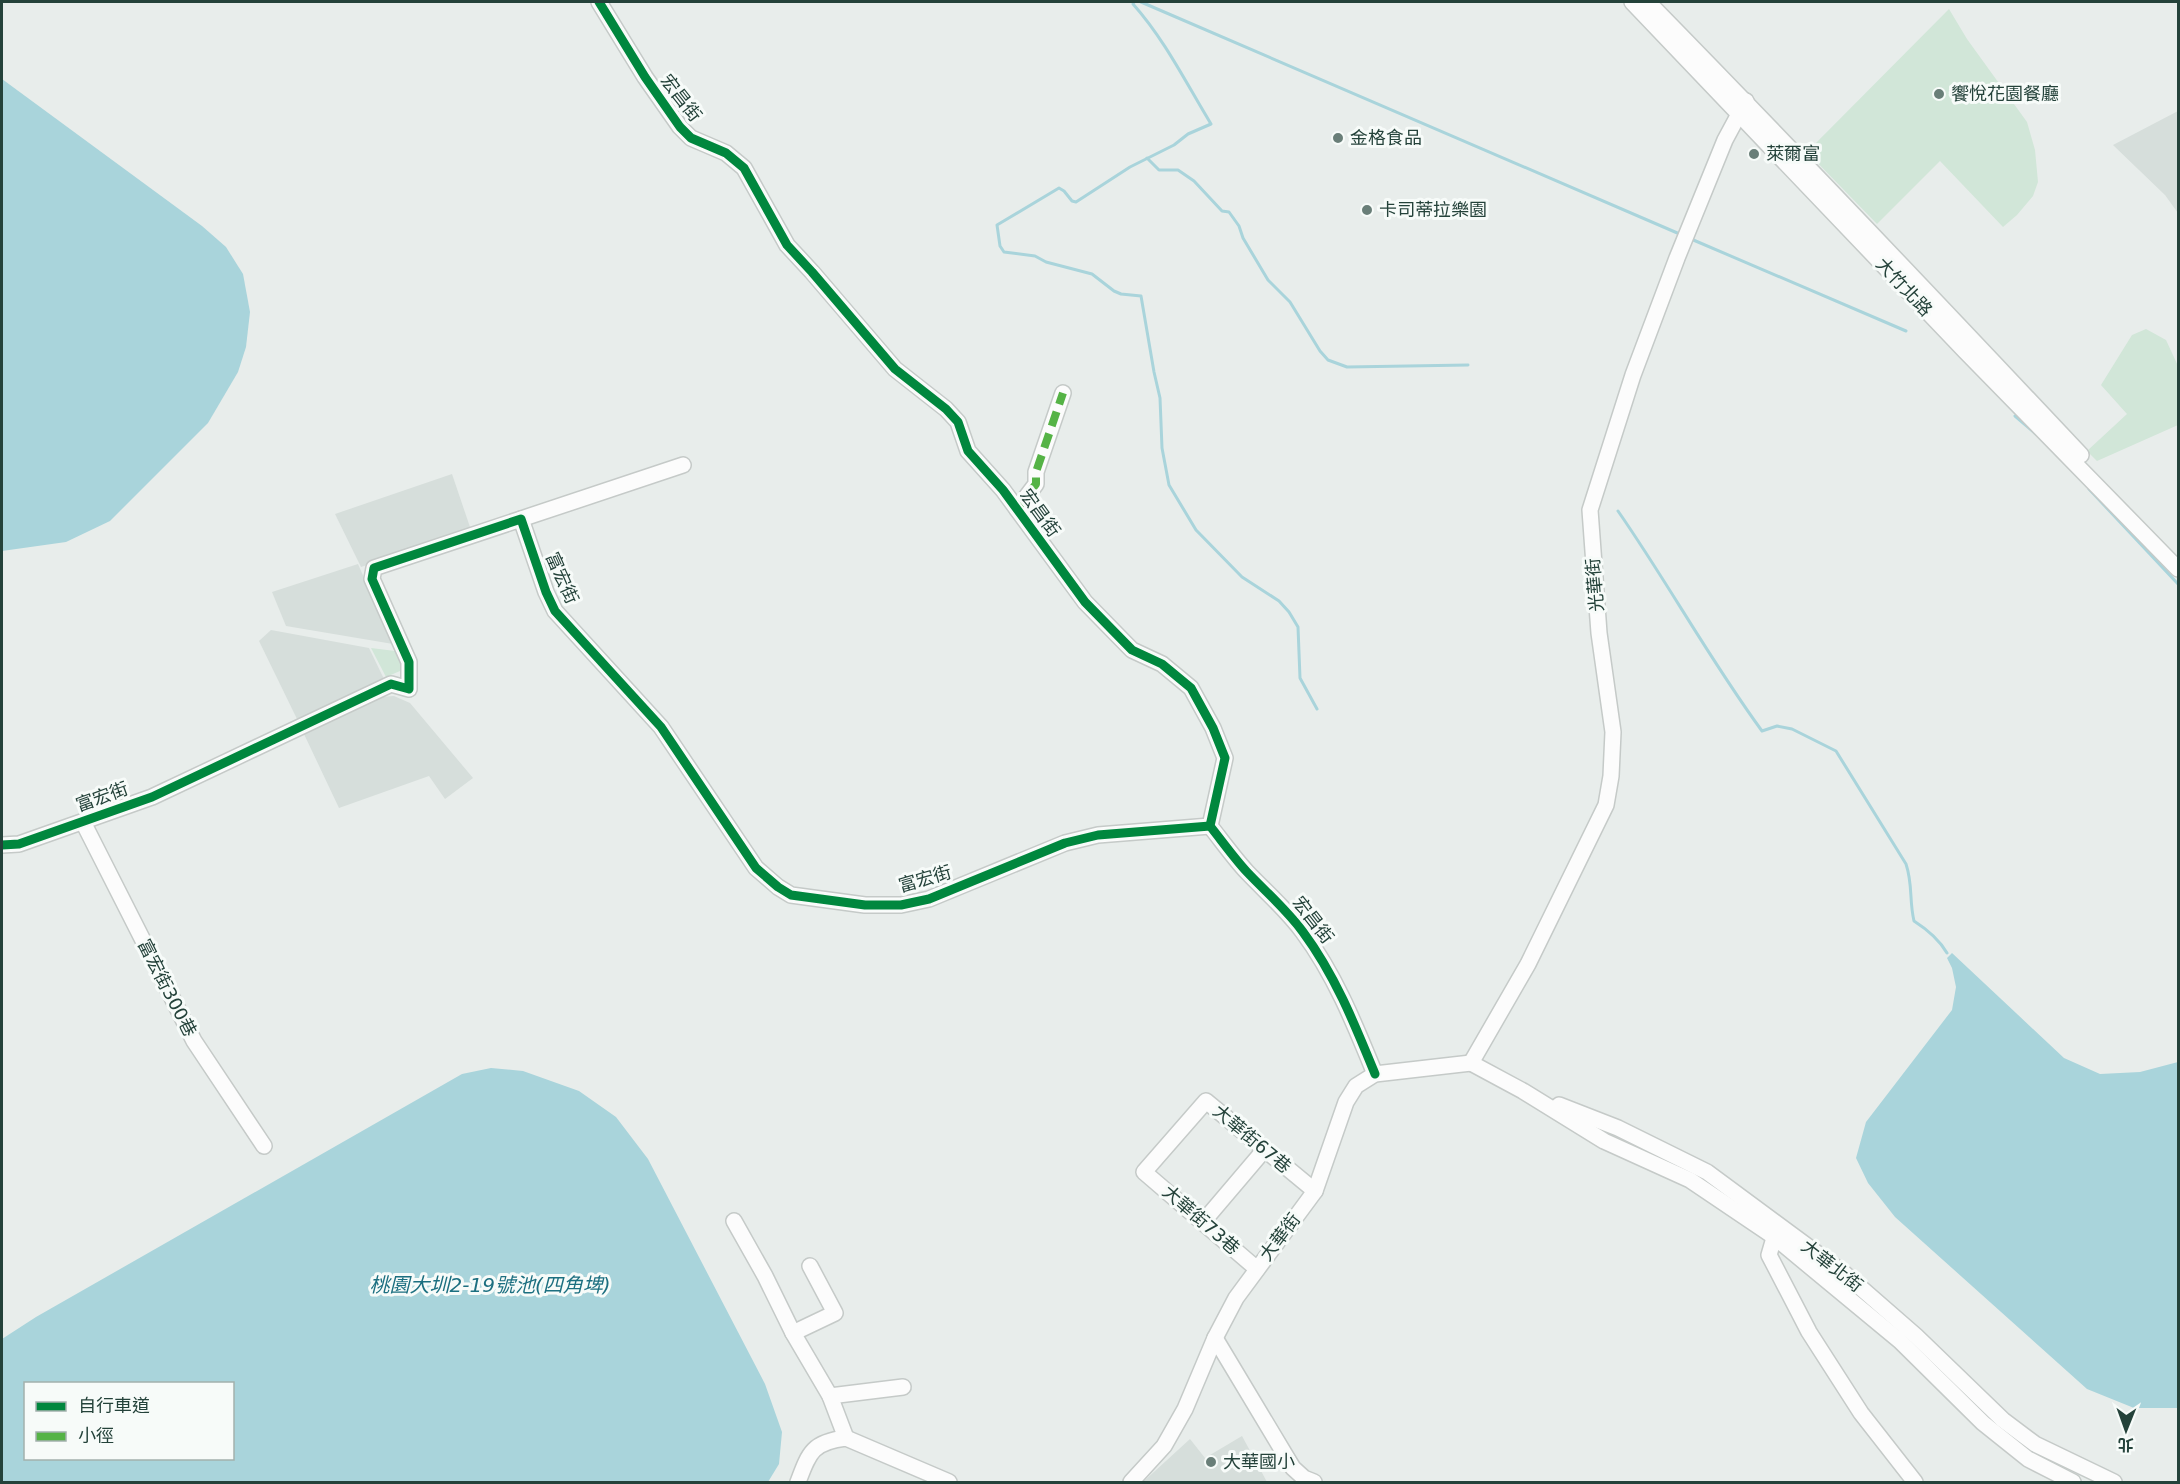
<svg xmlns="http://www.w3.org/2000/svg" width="2180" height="1484" font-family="'DejaVu Sans','Noto Sans TC',sans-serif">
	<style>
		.built { fill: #d6dedb }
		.green { fill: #d1e6d8 }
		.water { fill: #a9d4db; fill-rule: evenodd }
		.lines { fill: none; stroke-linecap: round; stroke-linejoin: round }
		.stream { stroke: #a9d4db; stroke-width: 3 }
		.minor-casing { stroke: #c5cac8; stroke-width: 18 }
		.minor { stroke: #fcfcfc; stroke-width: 15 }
		.quiet { stroke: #55b346; stroke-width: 8; stroke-dasharray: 15 8; stroke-linecap: butt }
		.cycleway-casing { stroke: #f7fbf9; stroke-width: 13 }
		.cycleway { stroke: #00873e; stroke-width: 9 }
		.poi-dot { fill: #697e78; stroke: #f7fbf9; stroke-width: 2 }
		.labels { text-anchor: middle; stroke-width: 6; stroke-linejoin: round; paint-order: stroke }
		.poi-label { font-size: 18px; fill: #24423a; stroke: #f7fbf9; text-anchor: start }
		.street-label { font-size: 18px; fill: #24423a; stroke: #f7fbf9 }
		.water-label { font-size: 20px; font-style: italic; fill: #1c6f80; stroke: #f7fbf9 }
	</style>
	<rect width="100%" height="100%" fill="#e8edeb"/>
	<!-- built -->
	<g class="built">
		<polygon points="2178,111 2178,213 2165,195 2113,145"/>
		<polygon points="452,474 471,530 361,567 335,514"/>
		<polygon points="358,564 393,644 286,626 272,592"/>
		<polygon points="271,630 369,648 384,679 297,719 259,641"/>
		<polygon points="394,696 410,703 473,778 445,799 429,776 339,808 303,732 380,697"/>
		<polygon points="1242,1436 1267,1482 1143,1482 1190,1439 1205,1458"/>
	</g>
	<!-- green -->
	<g class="green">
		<polygon points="1949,9 1967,39 2027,122 2035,150 2038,182 2033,196 2017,215 2003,227 1940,161 1877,224 1807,152"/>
		<polygon points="2146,329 2166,340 2178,366 2178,425 2097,461 2087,451 2127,414 2101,385 2132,335"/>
		<polygon points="371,648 395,651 402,666 400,671 386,677"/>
	</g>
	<!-- water -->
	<g class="water">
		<polygon points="2,79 202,226 226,247 243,274 250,312 246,347 238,372 208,423 110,521 66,542 2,551"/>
		<polygon points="1952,953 2064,1058 2100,1074 2140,1072 2178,1062 2178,1408 2134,1408 2087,1389 1895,1217 1868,1183 1856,1158 1866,1122 1952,1010 1956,987 1952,968 1947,958"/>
		<path d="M 491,1068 L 523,1071 L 579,1091 L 616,1117 L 648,1159 L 765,1384 L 782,1432 L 779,1464 L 768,1482 L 2,1482 L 2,1339 L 36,1317 L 462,1074 ZM 26,1384 L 232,1384 L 232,1458 L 26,1458 Z"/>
	</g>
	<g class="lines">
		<!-- stream -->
		<g class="stream">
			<path d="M 1134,2 L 1133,4 C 1165,40 1186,83 1211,124 L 1188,134 L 1174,145 L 1130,167 L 1076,202 L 1072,201 L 1064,191 L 1059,188 L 997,225 L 1000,246 L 1004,252 L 1035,256 L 1046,262 L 1092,274 L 1114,291 L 1121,294 L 1141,296 L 1154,372 L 1160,398 L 1162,448 L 1169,485 L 1196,530 L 1242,577 L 1279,601 L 1289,612 L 1298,627 L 1300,678 L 1317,709"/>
			<polyline points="1141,2 1682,235"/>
			<polyline points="1147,158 1159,170 1178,170 1194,181 1222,211 1229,212 1239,226 1243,238 1268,280 1290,302 1320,351 1328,360 1347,367 1468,365"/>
			<polyline points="1691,239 1906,331"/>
			<polyline points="2015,416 2036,434"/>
			<polyline points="2089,489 2178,584"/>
			<path d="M 1618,511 C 1668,583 1710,660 1762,731 L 1777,726 L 1792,729 L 1836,751 L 1906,864 C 1913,885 1909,900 1914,921 C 1928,930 1939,939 1947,953"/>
		</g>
		<defs>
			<g id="minor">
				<path d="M 599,2 L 645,77 L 680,127 L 691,138 L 726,153 L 744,168 L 787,245 L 812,272 L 895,369 L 946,409 L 958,422 L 968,451 L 1003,490 L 1085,602 L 1132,650 L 1162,664 L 1191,688 L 1213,728 L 1225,758 L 1210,826 C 1222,841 1234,858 1247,872 C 1266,892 1287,910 1303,932 C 1335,975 1355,1025 1375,1074"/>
				<polyline points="1632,2 1965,351 2178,569"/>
				<path d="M 1648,2 C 1794,151 1938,303 2081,455"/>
				<polyline points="1017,509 1036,484 1036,472 1063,393"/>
				<polyline points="521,519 683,465"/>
				<polyline points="83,822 194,1041 264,1146"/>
				<polyline points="2,845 19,844 152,797 391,684 409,689 409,662 372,579 374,568 521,519 546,592 555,611 661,727 756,868 778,887 791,895 865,905 901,905 929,899 1065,843 1098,835 1210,826"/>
				<polyline points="1471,1063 1528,964 1606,805 1611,776 1613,732 1599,633 1590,510 1633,375 1677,258 1725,140 1746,101"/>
				<polyline points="1471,1063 1523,1091 1604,1141 1690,1180 1773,1236 1900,1341 1983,1423 2028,1459 2073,1482"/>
				<polyline points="1559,1105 1618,1128 1707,1172 1845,1274 1916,1336 2003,1420 2035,1444 2114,1482"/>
				<polyline points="734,1221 765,1276 793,1333 830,1396 846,1438"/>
				<polyline points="1203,1222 1265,1149"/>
				<polyline points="1776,1231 1769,1255 1809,1332 1861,1413 1915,1482"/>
				<polyline points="1257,1269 1144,1172 1206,1101 1315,1191"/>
				<polyline points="793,1333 835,1313 810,1266"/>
				<polyline points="1215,1338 1293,1468 1304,1478 1314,1482"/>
				<polyline points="830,1396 903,1387"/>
				<path d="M 798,1482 C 809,1453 812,1442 846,1438 L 949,1482"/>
				<polyline points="1131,1482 1164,1446 1185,1409 1215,1338 1236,1298 1315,1191 1346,1102 1356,1086 1375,1074 1471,1063"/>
			</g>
		</defs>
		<!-- minor casing -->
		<use href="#minor" class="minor-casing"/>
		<!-- minor -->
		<use href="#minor" class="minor"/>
		<!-- quiet -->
		<polyline class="quiet" points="1017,509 1036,484 1036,472 1063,393"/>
		<defs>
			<g id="cycleway">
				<path d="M 599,2 L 645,77 L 680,127 L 691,138 L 726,153 L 744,168 L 787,245 L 812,272 L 895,369 L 946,409 L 958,422 L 968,451 L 1003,490 L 1085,602 L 1132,650 L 1162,664 L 1191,688 L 1213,728 L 1225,758 L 1210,826 C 1222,841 1234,858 1247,872 C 1266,892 1287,910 1303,932 C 1335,975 1355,1025 1375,1074"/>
				<polyline points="2,845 19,844 152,797 391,684 409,689 409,662 372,579 374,568 521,519 546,592 555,611 661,727 756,868 778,887 791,895 865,905 901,905 929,899 1065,843 1098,835 1210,826"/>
			</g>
		</defs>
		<!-- cycleway casing -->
		<use href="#cycleway" class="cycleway-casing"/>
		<!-- cycleway -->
		<use href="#cycleway" class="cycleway"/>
	</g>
	<!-- markers -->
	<g class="poi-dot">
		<circle cx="1939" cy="94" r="6"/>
		<circle cx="1338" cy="138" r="6"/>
		<circle cx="1754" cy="154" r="6"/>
		<circle cx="1367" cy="210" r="6"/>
		<circle cx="1211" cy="1462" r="6"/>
	</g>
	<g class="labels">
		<!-- poi labels -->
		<g class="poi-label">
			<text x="1951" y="100">饗悅花園餐廳</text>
			<text x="1350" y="144">金格食品</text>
			<text x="1766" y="160">萊爾富</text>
			<text x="1379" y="216">卡司蒂拉樂園</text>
			<text x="1223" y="1468">大華國小</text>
		</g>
		<!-- street labels -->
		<g class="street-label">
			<text transform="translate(681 98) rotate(52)" y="6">宏昌街</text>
			<text transform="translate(1904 287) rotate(47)" y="6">大竹北路</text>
			<text transform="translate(1040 513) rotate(54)" y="6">宏昌街</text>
			<text transform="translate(562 578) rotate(66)" y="6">富宏街</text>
			<text transform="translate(1595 585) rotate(-95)" y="6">光華街</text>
			<text transform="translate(102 797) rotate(-20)" y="6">富宏街</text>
			<text transform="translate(925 879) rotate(-16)" y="6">富宏街</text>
			<text transform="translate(1313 920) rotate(52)" y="6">宏昌街</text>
			<text transform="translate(167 988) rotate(63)" y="6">富宏街300巷</text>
			<text transform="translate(1252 1139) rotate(40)" y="6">大華街67巷</text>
			<text transform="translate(1201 1220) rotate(41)" y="6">大華街73巷</text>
			<text transform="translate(1280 1237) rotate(-53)" y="6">大華街</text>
			<text transform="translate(1832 1266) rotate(38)" y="6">大華北街</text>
		</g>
		<!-- water labels -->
		<g class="water-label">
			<text x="490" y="1292">桃園大圳2-19號池(四角埤)</text>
		</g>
	</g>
	<!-- border -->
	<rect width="2180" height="1484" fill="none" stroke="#24423a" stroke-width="6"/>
	<!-- legend -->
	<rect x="24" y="1382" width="210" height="78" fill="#f7fbf9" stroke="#a3b1ad" stroke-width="1.5"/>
	<rect x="36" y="1402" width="30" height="9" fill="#00873e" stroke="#a3b1ad" stroke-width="1.5"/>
	<text x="78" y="1412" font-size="18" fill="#24423a">自行車道</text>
	<rect x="36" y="1432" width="30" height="9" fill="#55b346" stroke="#a3b1ad" stroke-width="1.5"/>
	<text x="78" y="1442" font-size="18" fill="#24423a">小徑</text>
	<!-- north arrow -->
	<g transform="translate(2126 1430) rotate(181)" stroke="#f7fbf9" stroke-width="4.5" paint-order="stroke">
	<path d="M0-4.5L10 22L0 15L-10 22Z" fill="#24423a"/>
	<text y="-9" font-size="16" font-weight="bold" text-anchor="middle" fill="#24423a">北</text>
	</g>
</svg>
